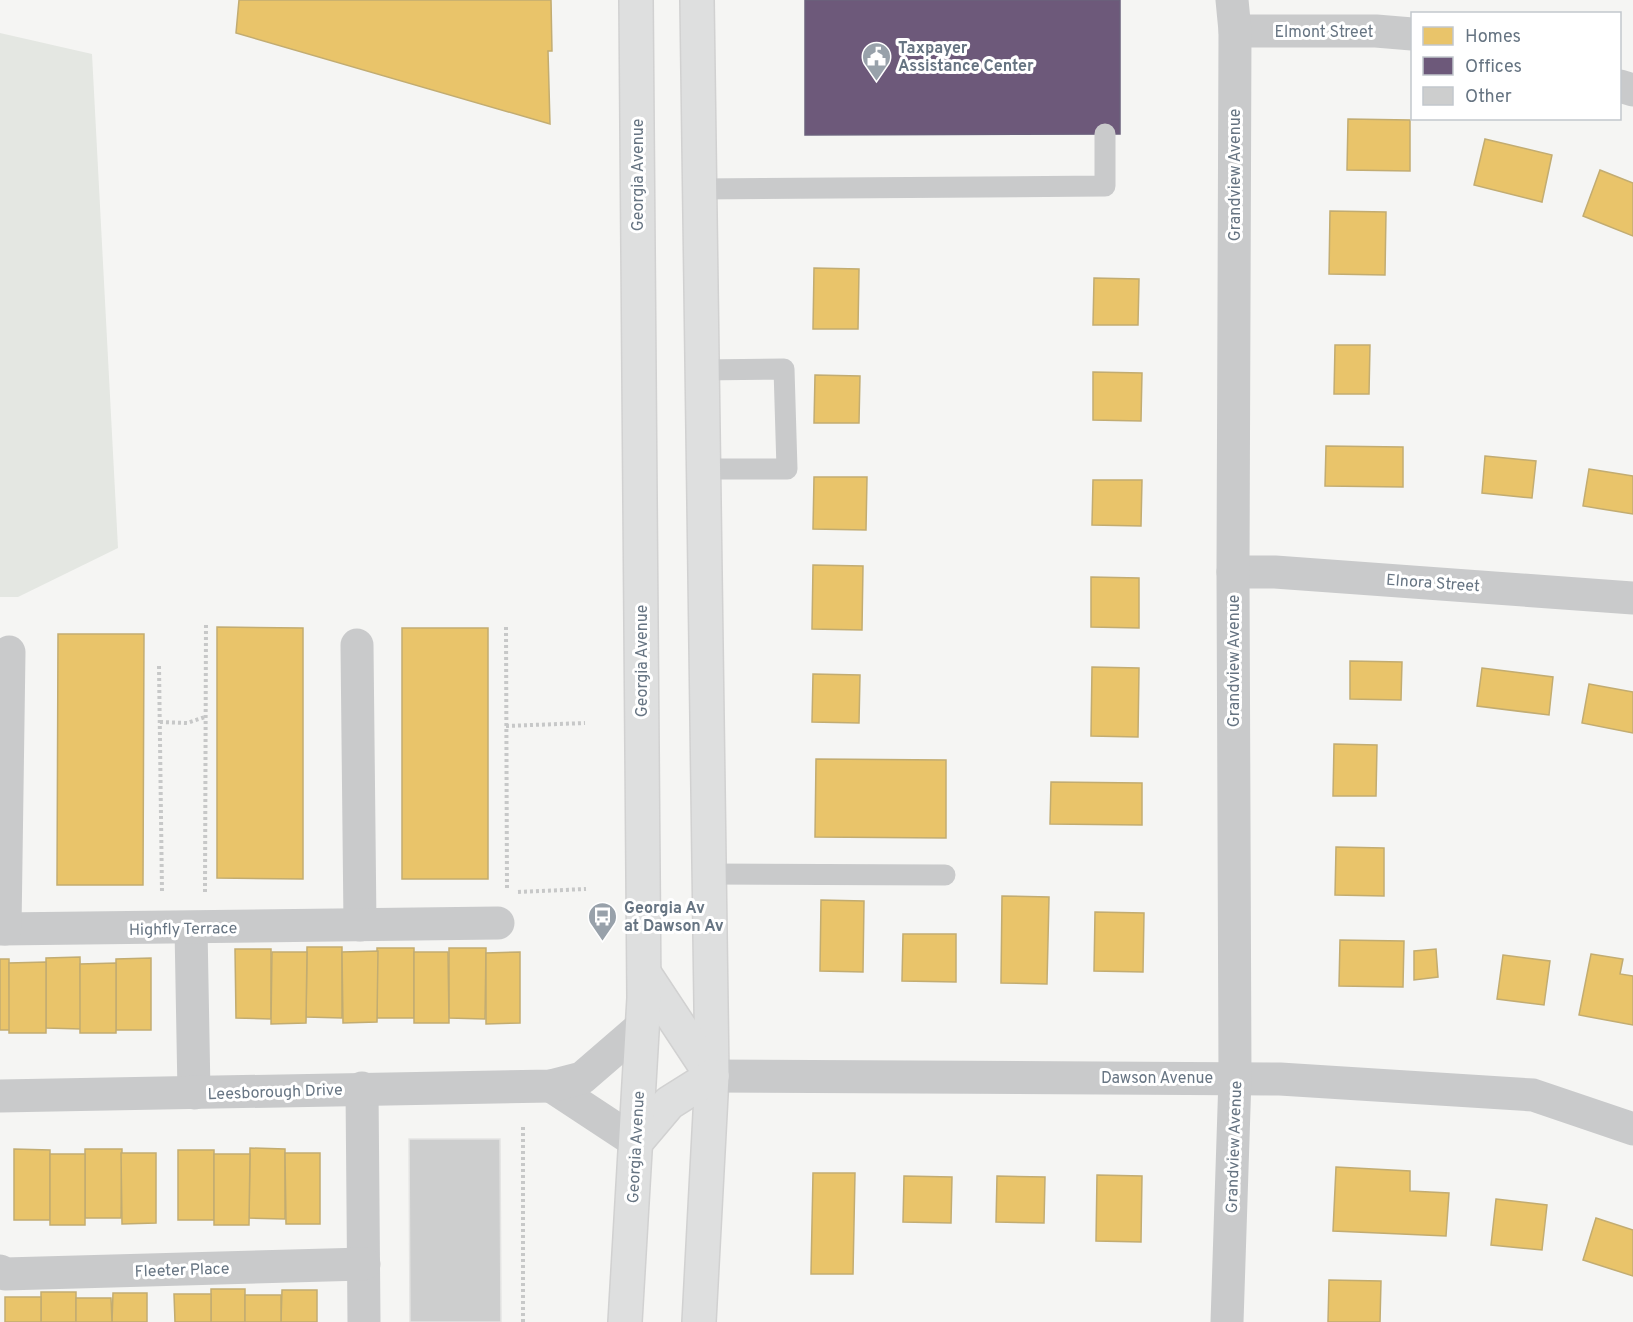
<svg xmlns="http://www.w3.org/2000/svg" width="1633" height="1322" font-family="Overpass,sans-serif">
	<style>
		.green { fill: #e4e7e2 }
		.homes { fill: #e9c46a; stroke: #c2ac71; stroke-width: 1.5 }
		.offices { fill: #6d597a; stroke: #6b617c; stroke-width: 1.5 }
		.building { fill: #cdcece; stroke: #e4e4e3; stroke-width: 1.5 }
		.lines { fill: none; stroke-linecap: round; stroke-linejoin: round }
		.primary-casing { stroke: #d1d1d1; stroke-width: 36 }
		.path { stroke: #c7c8c8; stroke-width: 4; stroke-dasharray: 3 3; stroke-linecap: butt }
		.service { stroke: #c9cacb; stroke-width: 21 }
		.minor { stroke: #c9cacb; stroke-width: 33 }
		.primary { stroke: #dedfdf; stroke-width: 33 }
		.labels { text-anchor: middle; stroke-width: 6; stroke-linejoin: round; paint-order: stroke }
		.street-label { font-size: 16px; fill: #667482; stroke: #fff }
		.poi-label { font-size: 16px; font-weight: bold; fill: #667482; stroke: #fff; text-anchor: start }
	</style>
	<rect width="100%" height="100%" fill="#f5f5f3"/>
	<!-- green -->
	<polygon class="green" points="0,33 92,54 118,548 18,597 0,597"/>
	<!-- homes -->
	<g class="homes">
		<polygon points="239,0 551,0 552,51 548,51 550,124 236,33"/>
		<polygon points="1348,119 1410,120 1410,171 1347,170"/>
		<polygon points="1485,139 1552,155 1542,202 1474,185"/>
		<polygon points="1600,170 1633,183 1633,236 1583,216"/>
		<polygon points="1330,211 1386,212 1385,275 1329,274"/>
		<polygon points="814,268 859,269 858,329 813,329"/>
		<polygon points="1094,278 1139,279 1138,325 1093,325"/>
		<polygon points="1335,345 1370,345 1369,394 1334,394"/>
		<polygon points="1093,372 1142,373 1141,421 1093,420"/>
		<polygon points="815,375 860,376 859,423 814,423"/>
		<polygon points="1326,446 1403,447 1403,487 1325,486"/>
		<polygon points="1485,456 1536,461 1532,498 1482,493"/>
		<polygon points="1589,469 1633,476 1633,514 1583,506"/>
		<polygon points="814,477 867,477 866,530 813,529"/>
		<polygon points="1093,480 1142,480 1141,526 1092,525"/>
		<polygon points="813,565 863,566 862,630 812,629"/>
		<polygon points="1091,577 1139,578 1139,628 1091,627"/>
		<polygon points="217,627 303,628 303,879 217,878"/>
		<rect x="402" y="628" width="86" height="251"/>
		<polygon points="58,634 144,634 143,885 57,885"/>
		<polygon points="1350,661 1402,662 1401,700 1350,699"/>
		<polygon points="1092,667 1139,668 1138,737 1091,736"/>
		<polygon points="1482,668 1553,677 1549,715 1477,706"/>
		<polygon points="813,674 860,675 859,723 812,722"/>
		<polygon points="1589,684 1633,692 1633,733 1582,723"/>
		<polygon points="1334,744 1377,745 1376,796 1333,796"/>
		<polygon points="816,759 946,760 946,838 815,837"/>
		<polygon points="1051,782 1142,783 1142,825 1050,824"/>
		<polygon points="1336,847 1384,848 1384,896 1335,895"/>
		<polygon points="1002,896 1049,897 1047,984 1001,983"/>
		<polygon points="821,900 864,901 863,972 820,971"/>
		<polygon points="1095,912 1144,913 1143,972 1094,971"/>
		<polygon points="903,934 956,934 956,982 902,981"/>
		<polygon points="1340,940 1404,941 1403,987 1339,986"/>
		<polygon points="307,947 342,947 342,1018 306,1017"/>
		<rect x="377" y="948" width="37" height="70"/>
		<polygon points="449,948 486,948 485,1019 449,1018"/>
		<polygon points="235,949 271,949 271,1019 236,1018"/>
		<polygon points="1436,949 1438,977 1414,980 1414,951"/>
		<polygon points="378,951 377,1022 343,1023 342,952"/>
		<polygon points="272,952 307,952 306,1023 271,1024"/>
		<polygon points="414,952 448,952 449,1023 414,1023"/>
		<polygon points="520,952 520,1023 486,1024 486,953"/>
		<polygon points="1591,954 1623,959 1620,974 1633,976 1633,1025 1579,1015"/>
		<polygon points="1503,955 1550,961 1544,1005 1497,999"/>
		<polygon points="80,957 81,1029 46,1028 46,958"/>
		<polygon points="151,958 151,1030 116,1030 116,959"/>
		<polygon points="0,959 9,959 10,1030 0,1030"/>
		<polygon points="46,962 46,1033 9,1033 9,963"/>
		<polygon points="116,963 116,1033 80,1033 80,964"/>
		<polygon points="250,1148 285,1149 285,1219 249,1218"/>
		<polygon points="14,1149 50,1150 50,1220 14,1220"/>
		<polygon points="85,1149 122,1149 121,1218 85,1218"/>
		<rect x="178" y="1150" width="36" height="70"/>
		<polygon points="121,1153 156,1153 156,1223 122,1224"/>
		<polygon points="285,1153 320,1153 320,1224 286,1224"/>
		<rect x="50" y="1154" width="35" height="71"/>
		<polygon points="214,1154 250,1154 249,1225 214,1225"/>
		<polygon points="1336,1167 1410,1171 1410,1191 1449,1193 1446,1236 1333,1231"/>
		<polygon points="813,1173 855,1173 853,1274 811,1274"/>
		<polygon points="1097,1175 1142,1176 1141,1242 1096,1241"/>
		<polygon points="904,1176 952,1177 951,1223 903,1222"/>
		<polygon points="997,1176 1045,1177 1044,1223 996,1222"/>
		<polygon points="1496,1199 1547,1205 1542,1250 1491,1245"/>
		<polygon points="1596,1218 1633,1230 1633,1276 1583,1260"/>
		<polygon points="1329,1280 1381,1281 1380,1322 1328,1322"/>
		<rect x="211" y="1289" width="34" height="33"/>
		<polygon points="282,1290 317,1290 317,1322 281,1322"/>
		<rect x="41" y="1292" width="35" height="30"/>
		<polygon points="113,1293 147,1293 147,1322 112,1322"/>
		<polygon points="174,1294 211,1294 211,1322 175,1322"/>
		<rect x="245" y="1295" width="36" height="27"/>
		<rect x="5" y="1297" width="36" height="25"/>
		<polygon points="76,1298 111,1298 112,1322 76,1322"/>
	</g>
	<!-- offices -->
	<polygon class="offices" points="805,0 1120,0 1120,134 805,135"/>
	<!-- building -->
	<polygon class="building" points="409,1139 500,1139 501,1322 410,1322"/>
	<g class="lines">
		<defs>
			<g id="primary">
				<polyline points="697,0 712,1076 699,1322"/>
				<polyline points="644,973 712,1076"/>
				<polyline points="636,1142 669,1103 712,1076"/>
				<polyline points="625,1322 644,998 636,0"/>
			</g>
		</defs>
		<!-- primary casing -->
		<use href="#primary" class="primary-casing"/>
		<!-- path -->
		<g class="path">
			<polyline points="506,627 507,889"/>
			<polyline points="159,666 162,892"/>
			<polyline points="160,722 187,723 205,717"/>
			<polyline points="506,726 585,723"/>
			<polyline points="205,892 206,622"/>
			<polyline points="518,892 586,889"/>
			<polyline points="523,1322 523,1124"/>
		</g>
		<!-- service -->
		<g class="service">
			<polyline points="697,189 1105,186 1105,134"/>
			<polyline points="700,370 784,369 787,469 702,469"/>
			<polyline points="710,874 945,875"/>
		</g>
		<!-- minor -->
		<g class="minor">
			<polyline points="1235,31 1376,31 1412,34"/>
			<polyline points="1620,86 1633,90"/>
			<polyline points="1233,572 1275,572 1633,598"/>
			<polyline points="357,645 360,925"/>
			<polyline points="191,928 194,1093"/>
			<polyline points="0,929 498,923"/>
			<polyline points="5,929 9,652"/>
			<polyline points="712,1076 1280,1079 1533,1095 1633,1129"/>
			<polyline points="551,1086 636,1142"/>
			<polyline points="362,1088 364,1322"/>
			<polyline points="0,1096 551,1086 582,1078 641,1027"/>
			<polyline points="0,1271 5,1274 364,1264"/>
			<polyline points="1227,1322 1235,1078 1233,572 1235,31 1232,0"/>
		</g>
		<!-- primary -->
		<use href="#primary" class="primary"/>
	</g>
	<!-- icons -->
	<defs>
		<symbol id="civic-pin" viewBox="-11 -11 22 30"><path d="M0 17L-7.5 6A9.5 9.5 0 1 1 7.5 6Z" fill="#98a1aa" stroke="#fff"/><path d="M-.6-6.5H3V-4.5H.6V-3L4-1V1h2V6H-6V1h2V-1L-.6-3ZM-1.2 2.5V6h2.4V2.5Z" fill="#fff"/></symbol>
		<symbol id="bus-pin" viewBox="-11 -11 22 30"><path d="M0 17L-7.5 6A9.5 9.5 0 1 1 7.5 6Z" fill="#98a1aa" stroke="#fff"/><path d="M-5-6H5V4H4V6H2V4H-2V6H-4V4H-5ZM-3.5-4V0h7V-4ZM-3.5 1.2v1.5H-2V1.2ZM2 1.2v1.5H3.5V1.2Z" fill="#fff"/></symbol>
	</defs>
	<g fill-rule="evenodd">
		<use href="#civic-pin" x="860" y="40" width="33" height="45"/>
		<use href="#bus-pin" x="586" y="900" width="33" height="45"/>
	</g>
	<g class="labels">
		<!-- street labels -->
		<g class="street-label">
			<text x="1324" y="37">Elmont Street</text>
			<text transform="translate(637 175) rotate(-90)" y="6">Georgia Avenue</text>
			<text transform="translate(1234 175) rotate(-90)" y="6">Grandview Avenue</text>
			<text transform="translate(1433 582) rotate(4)" y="6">Elnora Street</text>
			<text transform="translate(641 661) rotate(-90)" y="6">Georgia Avenue</text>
			<text transform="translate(1233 661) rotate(-90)" y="6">Grandview Avenue</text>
			<text transform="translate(183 928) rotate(-1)" y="6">Highfly Terrace</text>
			<text x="1157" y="1083">Dawson Avenue</text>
			<text transform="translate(275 1091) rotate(-2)" y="6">Leesborough Drive</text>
			<text transform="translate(635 1147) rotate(-87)" y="6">Georgia Avenue</text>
			<text transform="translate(1233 1147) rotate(-88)" y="6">Grandview Avenue</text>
			<text transform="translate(182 1269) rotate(-2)" y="6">Fleeter Place</text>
		</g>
		<!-- poi labels -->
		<g class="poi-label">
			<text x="898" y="53">Taxpayer<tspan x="898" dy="18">Assistance Center</tspan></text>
			<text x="624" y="913">Georgia Av<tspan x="624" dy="18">at Dawson Av</tspan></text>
		</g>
	</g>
	<!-- legend -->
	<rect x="1411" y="12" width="210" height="108" fill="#ffffff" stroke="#c2c7cd" stroke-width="1.5"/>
	<rect x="1423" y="27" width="30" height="18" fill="#e9c46a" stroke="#c2c7cd" stroke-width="1.5"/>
	<text x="1465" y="42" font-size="18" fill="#667482">Homes</text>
	<rect x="1423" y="57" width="30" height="18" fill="#6d597a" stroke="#c2c7cd" stroke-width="1.5"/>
	<text x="1465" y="72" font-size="18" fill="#667482">Offices</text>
	<rect x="1423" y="87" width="30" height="18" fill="#cdcece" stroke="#c2c7cd" stroke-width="1.5"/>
	<text x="1465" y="102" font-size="18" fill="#667482">Other</text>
</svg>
